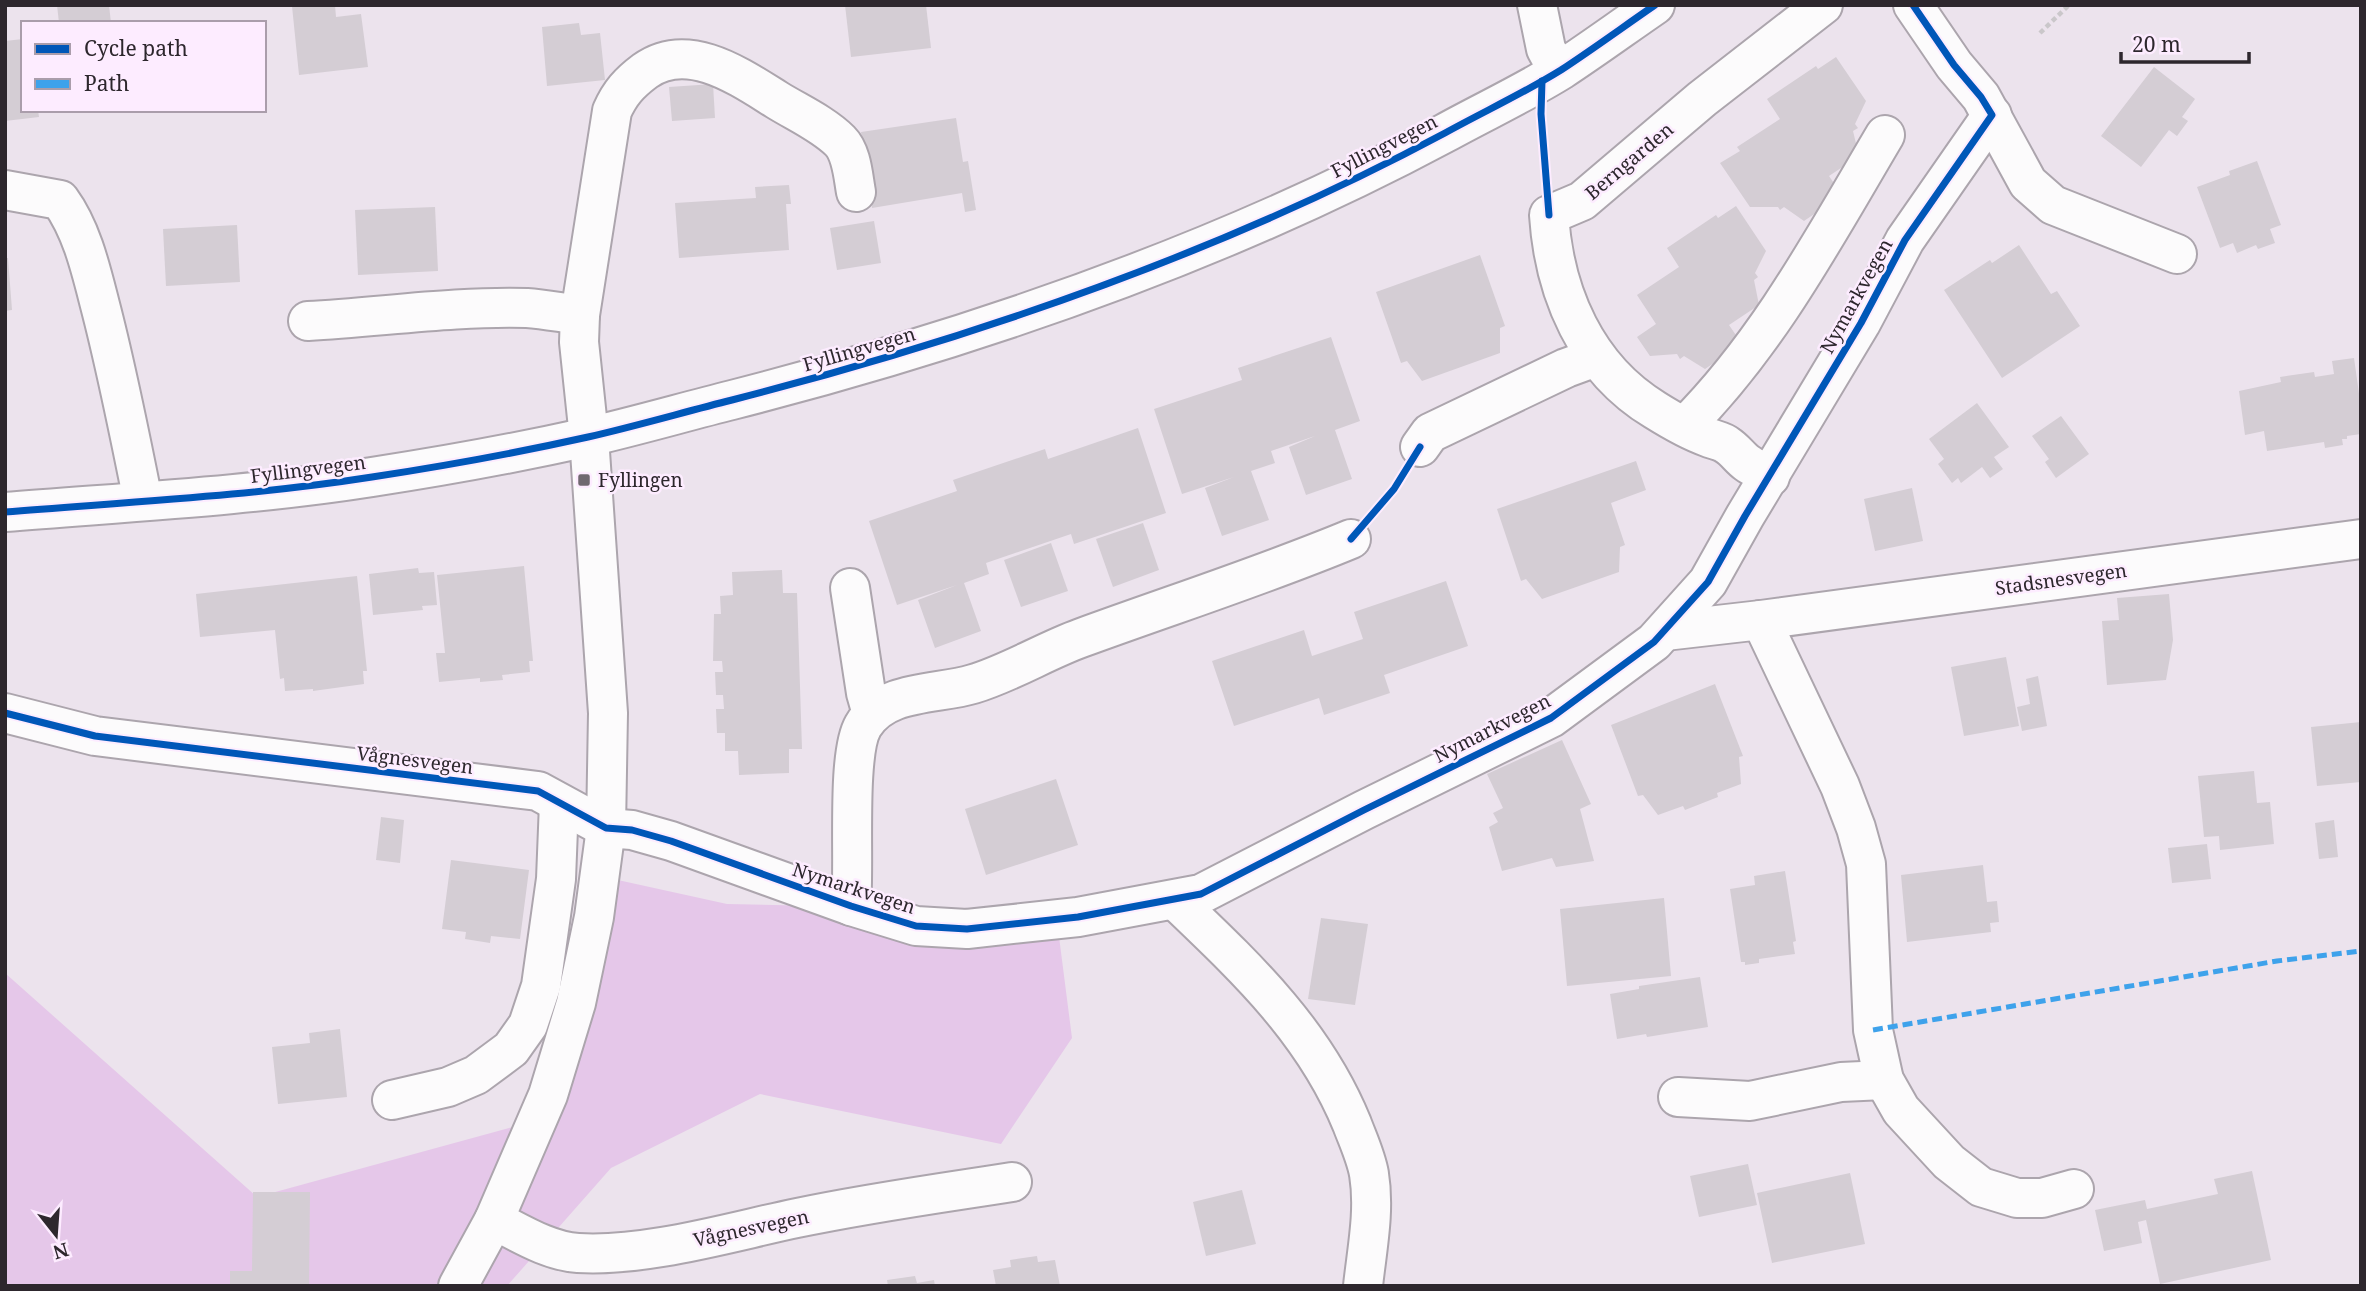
<svg xmlns="http://www.w3.org/2000/svg" width="2366" height="1291" font-family="'Noto Serif',serif">
	<style>
		.green { fill: #e5c7e9 }
		.building { fill: #d4cdd4 }
		.lines { fill: none; stroke-linecap: round; stroke-linejoin: round }
		.minor-casing { stroke: #aca5ad; stroke-width: 42 }
		.path { stroke: #cac7ca; stroke-width: 4.5; stroke-dasharray: 5 3.5; stroke-linecap: butt }
		.minor { stroke: #fcfbfc; stroke-width: 38 }
		.quiet { stroke: #3ea2eb; stroke-width: 5; stroke-dasharray: 10 5; stroke-linecap: butt }
		.cycleway-casing { stroke: #fdecff; stroke-width: 11 }
		.cycleway { stroke: #0057b8; stroke-width: 7 }
		.poi-dot { fill: #706970; stroke: #fdecff; stroke-width: 2.5 }
		.labels { text-anchor: middle; stroke-width: 5; stroke-linejoin: round; paint-order: stroke }
		.street-label { font-size: 19px; fill: #2d272d; stroke: #fdecff }
		.poi-label { font-size: 19px; fill: #2d272d; stroke: #fdecff; text-anchor: start }
	</style>
	<rect width="100%" height="100%" fill="#ece3ed"/>
	<!-- green -->
	<polygon class="green" points="595,875 727,904 959,909 1057,921 1072,1038 1001,1144 760,1094 611,1168 507,1286 5,1286 5,973 257,1197 527,1123"/>
	<!-- building -->
	<g class="building">
		<polygon points="57,5 109,5 111,23 59,23"/>
		<polygon points="303,5 335,5 336,17 361,14 368,67 299,75 292,6"/>
		<polygon points="845,5 926,5 931,48 851,57"/>
		<polygon points="579,23 581,35 600,33 605,80 547,86 542,27"/>
		<polygon points="23,39 23,110 38,110 39,117 5,121 5,41"/>
		<polygon points="1836,57 1866,101 1855,124 1858,128 1853,131 1859,156 1829,176 1842,195 1804,221 1784,207 1780,210 1778,207 1750,207 1720,163 1740,151 1737,147 1780,119 1767,99 1816,66 1818,69"/>
		<polygon points="2154,67 2195,99 2182,117 2188,121 2177,136 2169,130 2141,167 2101,136"/>
		<polygon points="713,84 715,118 672,121 669,87"/>
		<polygon points="956,118 963,162 968,161 976,210 965,212 962,193 872,208 861,132"/>
		<polygon points="2257,161 2281,225 2270,229 2275,243 2258,249 2256,245 2237,253 2233,243 2220,248 2197,187 2230,175 2229,171"/>
		<polygon points="789,185 791,204 786,204 789,250 679,258 675,203 756,198 755,187"/>
		<polygon points="1736,206 1766,251 1755,273 1758,277 1754,280 1759,305 1729,325 1742,344 1705,369 1684,356 1680,359 1677,354 1650,356 1637,337 1656,324 1637,295 1679,267 1667,248 1716,215 1718,218"/>
		<polygon points="435,207 438,271 358,275 355,210"/>
		<polygon points="874,221 881,263 837,270 830,228"/>
		<polygon points="237,225 240,282 166,286 163,229"/>
		<polygon points="2019,245 2051,294 2057,291 2080,326 2002,378 1944,290 1990,260 1992,263"/>
		<polygon points="1480,255 1505,326 1500,328 1500,353 1422,381 1407,361 1401,363 1376,292"/>
		<polygon points="5,258 8,258 12,310 5,311"/>
		<polygon points="1331,337 1360,421 1335,430 1352,479 1306,495 1289,447 1315,436 1271,451 1275,463 1251,471 1269,520 1222,536 1205,488 1234,477 1182,494 1154,409 1242,380 1238,368"/>
		<polygon points="2354,358 2361,408 2361,434 2347,436 2347,439 2342,439 2343,445 2325,448 2324,442 2267,451 2264,431 2245,435 2239,391 2281,382 2280,377 2314,372 2315,377 2334,374 2332,361"/>
		<polygon points="1977,403 2009,447 1994,457 2003,469 1990,478 1982,467 1961,483 1958,478 1952,483 1938,464 1944,459 1929,439"/>
		<polygon points="2061,416 2089,454 2056,478 2045,462 2049,459 2032,436"/>
		<polygon points="1138,428 1166,513 1074,544 1071,534 986,563 989,574 964,583 981,631 935,648 918,600 957,585 897,605 869,521 957,491 953,480 1045,449 1048,459"/>
		<polygon points="1636,461 1646,490 1611,503 1625,545 1620,547 1619,572 1542,599 1526,579 1521,581 1497,509"/>
		<polygon points="1912,488 1923,541 1875,551 1864,499"/>
		<polygon points="1143,523 1159,570 1113,587 1096,539"/>
		<polygon points="1051,543 1068,591 1021,607 1004,560"/>
		<polygon points="524,566 533,661 529,661 530,672 502,675 503,680 480,682 480,678 439,682 436,653 445,653 437,575"/>
		<polygon points="418,568 419,573 434,572 437,605 422,606 423,610 373,615 369,574"/>
		<polygon points="782,570 783,593 797,593 802,749 789,749 789,773 739,775 738,751 725,751 725,733 717,733 716,709 724,709 723,695 716,695 715,672 723,672 722,661 713,661 714,614 721,614 720,596 733,595 732,572"/>
		<polygon points="357,576 367,671 363,671 364,684 313,691 313,689 285,691 284,678 280,679 275,630 200,637 196,594"/>
		<polygon points="1446,581 1468,646 1384,675 1390,693 1324,715 1319,698 1234,726 1212,661 1304,630 1312,656 1363,639 1354,612"/>
		<polygon points="2169,594 2173,640 2166,680 2107,685 2102,621 2119,620 2117,598"/>
		<polygon points="2006,657 2019,726 1964,736 1951,667"/>
		<polygon points="2038,676 2047,726 2022,731 2017,707 2030,704 2026,679"/>
		<polygon points="1715,684 1743,756 1739,757 1741,784 1717,793 1718,797 1685,810 1683,806 1658,815 1643,795 1638,796 1611,725"/>
		<polygon points="2361,722 2361,782 2317,786 2311,727"/>
		<polygon points="1562,740 1591,804 1580,809 1594,861 1556,867 1552,858 1502,871 1489,827 1498,822 1493,813 1503,808 1487,774"/>
		<polygon points="2254,771 2257,803 2270,802 2274,844 2220,850 2219,836 2204,837 2198,776"/>
		<polygon points="1056,779 1078,845 986,875 965,809"/>
		<polygon points="381,817 404,820 400,863 376,860"/>
		<polygon points="2334,820 2338,857 2319,859 2315,823"/>
		<polygon points="2207,844 2211,879 2172,883 2168,848"/>
		<polygon points="451,860 529,870 520,939 491,936 490,943 465,939 466,932 442,929"/>
		<polygon points="1983,865 1987,902 1997,901 1999,922 1990,923 1991,932 1907,942 1901,875"/>
		<polygon points="1785,871 1796,941 1793,942 1795,954 1759,959 1759,963 1745,965 1745,962 1741,962 1730,889 1755,885 1754,876"/>
		<polygon points="1664,898 1671,976 1567,986 1560,909"/>
		<polygon points="1321,918 1368,924 1355,1005 1308,999"/>
		<polygon points="1700,977 1708,1027 1647,1037 1646,1034 1617,1039 1610,994 1639,989 1639,986"/>
		<polygon points="340,1029 347,1097 278,1104 272,1047 310,1043 309,1033"/>
		<polygon points="1748,1164 1757,1205 1699,1217 1690,1176"/>
		<polygon points="2252,1171 2271,1260 2160,1284 2146,1220 2138,1222 2142,1243 2104,1251 2095,1210 2145,1200 2147,1209 2218,1194 2214,1179"/>
		<polygon points="1850,1173 1865,1244 1772,1263 1757,1193"/>
		<polygon points="1242,1190 1256,1244 1206,1256 1193,1202"/>
		<polygon points="253,1192 310,1192 309,1286 230,1286 230,1271 252,1271"/>
		<polygon points="1037,1256 1038,1262 1055,1260 1060,1286 996,1286 993,1270 1011,1267 1010,1260"/>
		<polygon points="915,1276 917,1283 934,1280 935,1286 888,1286 887,1280"/>
	</g>
	<g class="lines">
		<defs>
			<g id="minor">
				<polyline points="1537,5 1546,49 1558,71"/>
				<polyline points="1913,5 1954,65 1981,97 2028,183 2053,205 2177,254"/>
				<path d="M 5,190 L 60,200 C 82,230 91,270 100,305 C 117,370 130,436 143,501"/>
				<path d="M 308,321 C 381,317 454,306 527,308 C 544,309 563,313 580,315"/>
				<path d="M 1685,426 C 1769,342 1825,236 1885,135"/>
				<polyline points="1420,447 1430,433 1566,368 1596,357"/>
				<path d="M 1770,477 C 1763,472 1754,468 1747,463 C 1740,458 1735,450 1727,445 C 1722,441 1714,440 1707,437 C 1690,431 1671,420 1655,410 C 1586,368 1554,293 1549,215 L 1582,201 L 1702,99 L 1823,5"/>
				<path d="M 5,512 C 128,502 251,496 372,477 C 444,466 516,453 588,437 C 636,426 684,412 732,400 C 978,337 1221,253 1445,133 C 1483,112 1524,93 1561,70 C 1593,49 1623,27 1655,5"/>
				<polyline points="850,588 866,693 872,714"/>
				<polyline points="1761,620 1840,786 1856,828 1866,864 1873,1030 1884,1080 1901,1110 1949,1162 1981,1187 2017,1198 2042,1198 2074,1189"/>
				<polyline points="1665,631 1761,620 2361,539"/>
				<polyline points="5,713 95,736 538,791 606,828 632,830 671,841 851,906 916,926 967,929 1078,917 1201,894 1364,810 1551,718 1654,642 1708,582 1745,516 1861,323 1905,240 1992,115"/>
				<path d="M 1175,900 C 1246,968 1314,1031 1352,1124 C 1358,1140 1366,1157 1369,1174 C 1375,1211 1367,1249 1363,1286"/>
				<path d="M 851,906 C 855,866 846,755 863,726 C 885,689 937,695 973,684 C 1010,673 1045,651 1081,638 C 1171,605 1262,576 1351,539"/>
				<polyline points="1678,1097 1750,1101 1841,1082 1884,1080"/>
				<polyline points="392,1100 448,1087 476,1075 511,1049 528,1025 541,986 556,879 559,803"/>
				<path d="M 494,1220 C 520,1233 548,1251 578,1253 C 647,1257 730,1232 797,1218 C 868,1203 941,1193 1012,1182"/>
				<path d="M 458,1286 L 494,1220 L 548,1095 L 576,1003 L 594,917 L 606,828 L 608,713 L 589,437 L 579,342 L 580,315 L 612,111 C 620,93 629,83 645,71 C 688,40 740,77 777,100 C 798,113 823,124 840,141 C 852,153 853,176 856,192"/>
			</g>
		</defs>
		<!-- minor casing -->
		<use href="#minor" class="minor-casing"/>
		<!-- path -->
		<polyline class="path" points="2040,33 2069,5"/>
		<!-- minor -->
		<use href="#minor" class="minor"/>
		<!-- quiet -->
		<polyline class="quiet" points="1873,1030 2277,961 2361,951"/>
		<defs>
			<g id="cycleway">
				<polyline points="1542,81 1541,114 1549,215"/>
				<path d="M 5,512 C 128,502 251,496 372,477 C 444,466 516,453 588,437 C 636,426 684,412 732,400 C 978,337 1221,253 1445,133 C 1483,112 1524,93 1561,70 C 1593,49 1623,27 1655,5"/>
				<polyline points="1351,539 1394,489 1420,447"/>
				<polyline points="5,713 95,736 538,791 606,828 632,830 671,841 851,906 916,926 967,929 1078,917 1201,894 1364,810 1551,718 1654,642 1708,582 1745,516 1861,323 1905,240 1992,115 1981,97 1954,65 1913,5"/>
			</g>
		</defs>
		<!-- cycleway casing -->
		<use href="#cycleway" class="cycleway-casing"/>
		<!-- cycleway -->
		<use href="#cycleway" class="cycleway"/>
	</g>
	<!-- markers -->
	<rect class="poi-dot" x="577" y="473" width="14" height="14" rx="3.5"/>
	<g class="labels">
		<!-- street labels -->
		<g class="street-label">
			<text transform="translate(1384 146) rotate(-27)" y="7">Fyllingvegen</text>
			<text transform="translate(1629 161) rotate(-40)" y="7">Berngarden</text>
			<text transform="translate(1856 296) rotate(-61)" y="7">Nymarkvegen</text>
			<text transform="translate(859 349) rotate(-16)" y="7">Fyllingvegen</text>
			<text transform="translate(308 469) rotate(-7)" y="7">Fyllingvegen</text>
			<text transform="translate(2061 579) rotate(-8)" y="7">Stadsnesvegen</text>
			<text transform="translate(1492 728) rotate(-27)" y="7">Nymarkvegen</text>
			<text transform="translate(415 760) rotate(7)" y="7">Vågnesvegen</text>
			<text transform="translate(854 888) rotate(18)" y="7">Nymarkvegen</text>
			<text transform="translate(751 1228) rotate(-12)" y="7">Vågnesvegen</text>
		</g>
		<!-- poi labels -->
		<g class="poi-label">
			<text x="598" y="487">Fyllingen</text>
		</g>
	</g>
	<!-- border -->
	<rect width="2366" height="1291" fill="none" stroke="#2d272d" stroke-width="14"/>
	<!-- legend -->
	<rect x="21" y="21" width="245" height="91" fill="#fdecff" stroke="#aa9dab" stroke-width="2"/>
	<rect x="35" y="44" width="35" height="10" fill="#0057b8" stroke="#aa9dab" stroke-width="2"/>
	<text x="84" y="56" font-size="21" fill="#2d272d">Cycle path</text>
	<rect x="35" y="79" width="35" height="10" fill="#3ea2eb" stroke="#aa9dab" stroke-width="2"/>
	<text x="84" y="91" font-size="21" fill="#2d272d">Path</text>
	<!-- north arrow -->
	<g transform="translate(56 1235) rotate(163)" stroke="#fdecff" stroke-width="5" paint-order="stroke">
	<path d="M0-5L12 26L0 18L-12 26Z" fill="#2d272d"/>
	<text y="-10" font-size="19" font-weight="bold" text-anchor="middle" fill="#2d272d">N</text>
	</g>
	<!-- scale -->
	<path d="M2121 52v10h128v-10" fill="none" stroke="#2d272d" stroke-width="3.5"/>
	<text x="2132" y="52" font-size="21" fill="#2d272d" stroke="#fdecff" stroke-width="5" paint-order="stroke">20 m</text>
</svg>
